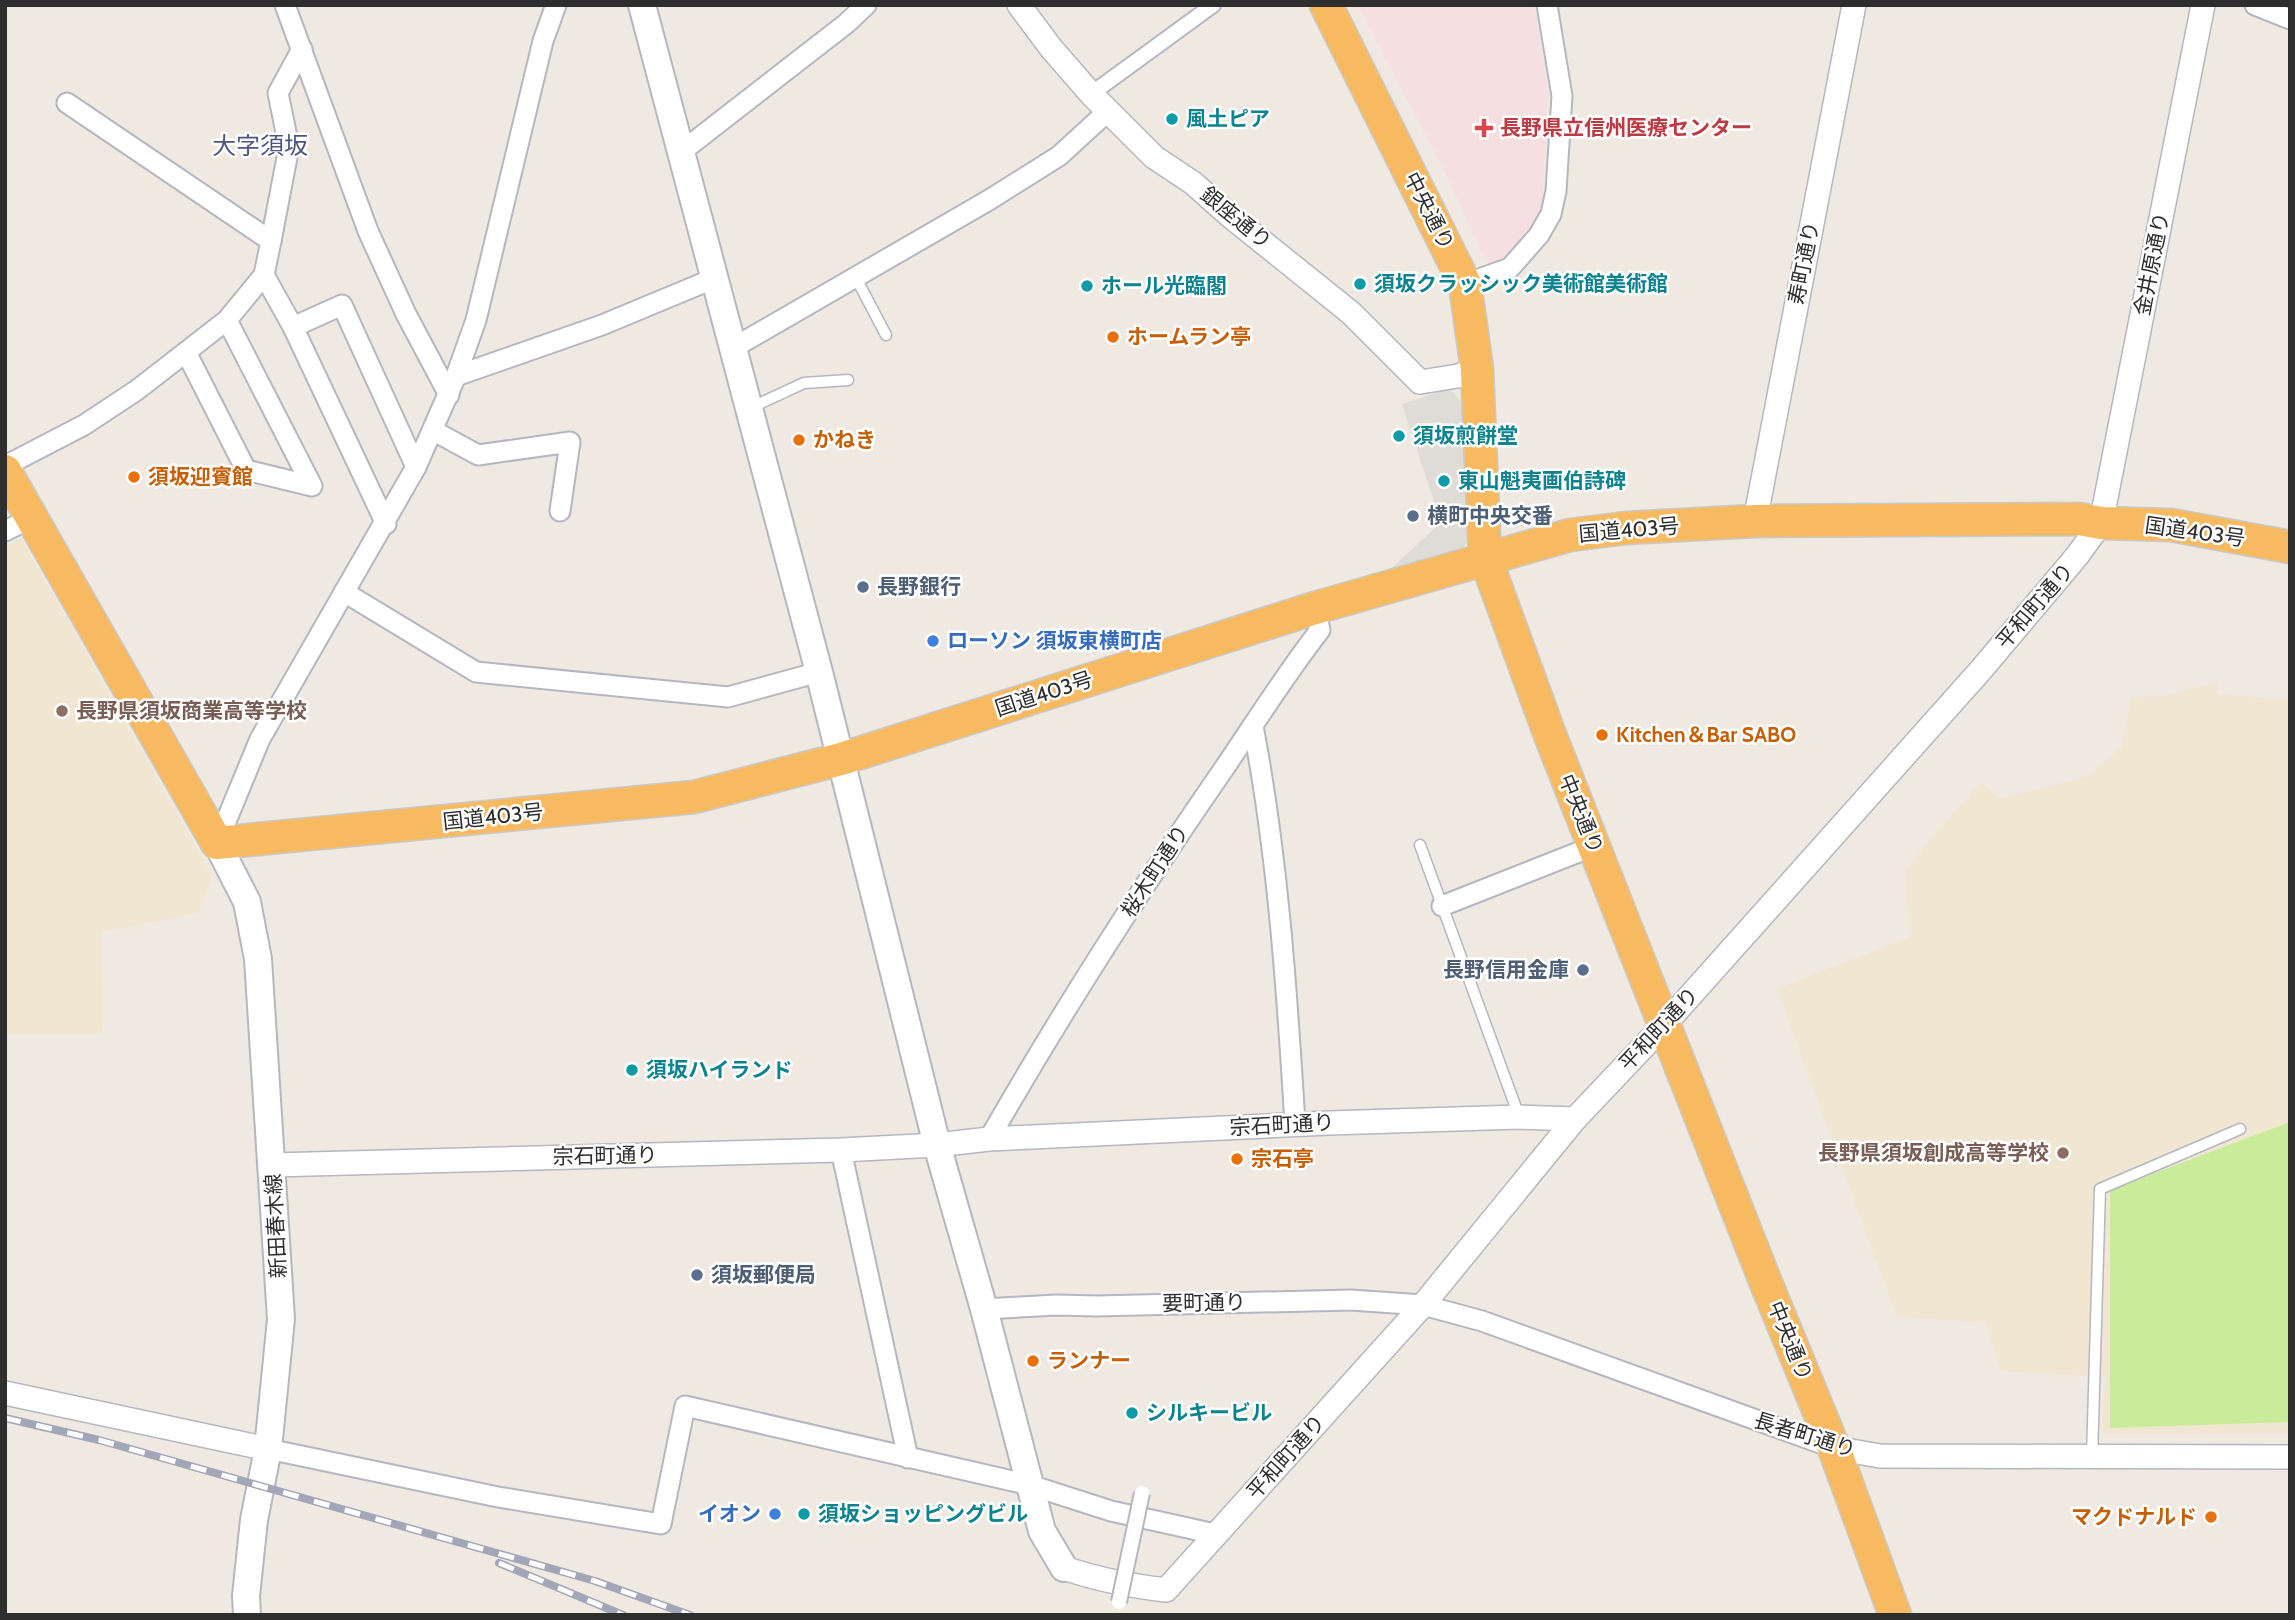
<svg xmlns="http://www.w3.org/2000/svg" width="2295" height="1620" font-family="Cabin,'Noto Sans JP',sans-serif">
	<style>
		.education { fill: #f0e6d1 }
		.medical { fill: #f5dfe0 }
		.pitch { fill: #c9ec9a }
		.plaza { fill: #dfdcd8 }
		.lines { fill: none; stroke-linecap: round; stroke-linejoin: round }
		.service-casing { stroke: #b4b7c1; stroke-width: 13 }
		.pedestrian-casing { stroke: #b4b7c1; stroke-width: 18 }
		.minor-casing { stroke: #b4b7c1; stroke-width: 23 }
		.tertiary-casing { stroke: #b4b7c1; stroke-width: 26 }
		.secondary-casing { stroke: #b4b7c1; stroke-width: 30 }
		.trunk-casing { stroke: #c9c9c9; stroke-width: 35 }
		.service { stroke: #fff; stroke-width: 10 }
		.pedestrian { stroke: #fff; stroke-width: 14 }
		.minor { stroke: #fff; stroke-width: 19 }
		.tertiary { stroke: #fff; stroke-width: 23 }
		.secondary { stroke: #fff; stroke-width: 26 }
		.trunk { stroke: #f8ba60; stroke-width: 32 }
		.rail-casing { stroke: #a3a6b8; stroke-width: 8 }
		.rail { stroke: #fff; stroke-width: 5; stroke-dasharray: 16; stroke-linecap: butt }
		.pedestrian-bridge-casing { stroke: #b4b7c1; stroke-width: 18; stroke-linecap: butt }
		.pedestrian-bridge { stroke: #fff; stroke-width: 14 }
		.culture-dot { fill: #0f9aa8; stroke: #fff; stroke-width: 2.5 }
		.health-dot { fill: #e0444e; stroke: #fff; stroke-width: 2.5 }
		.food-dot { fill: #e8710a; stroke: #fff; stroke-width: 2.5 }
		.service-dot { fill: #5c6f8a; stroke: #fff; stroke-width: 2.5 }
		.shop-dot { fill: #3f7fe0; stroke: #fff; stroke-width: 2.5 }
		.education-dot { fill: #8d6e63; stroke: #fff; stroke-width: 2.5 }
		.labels { text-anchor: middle; stroke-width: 5; stroke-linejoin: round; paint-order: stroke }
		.culture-label { font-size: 21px; font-weight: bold; fill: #0d838f; stroke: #fff; text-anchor: start }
		.health-label { font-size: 21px; font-weight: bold; fill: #be3a42; stroke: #fff; text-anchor: start }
		.street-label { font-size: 21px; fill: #2e2e2e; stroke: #fff }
		.food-label { font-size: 21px; font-weight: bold; fill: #c56008; stroke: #fff; text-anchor: start }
		.service-label { font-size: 21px; font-weight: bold; fill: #4e5e75; stroke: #fff; text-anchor: start }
		.shop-label { font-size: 21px; font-weight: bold; fill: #366cbe; stroke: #fff; text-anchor: start }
		.education-label { font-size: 21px; font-weight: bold; fill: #785e54; stroke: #fff; text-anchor: start }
		.quarter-label { font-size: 24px; fill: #4d5680; stroke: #fff }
	</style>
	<rect width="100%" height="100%" fill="#efe9e1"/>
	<!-- education -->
	<g class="education">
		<polygon points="21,538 212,876 198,913 101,932 103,1034 5,1034 5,547"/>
		<polygon points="2218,682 2217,694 2290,700 2290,1433 2101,1433 2106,1377 2001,1371 1986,1322 1897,1317 1777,989 1910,937 1905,870 1981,782 1999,799 2089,776 2122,747 2132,697 2164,696"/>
	</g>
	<!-- medical -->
	<polygon class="medical" points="1358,5 1534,5 1548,90 1542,210 1515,251 1504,261 1488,265 1442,166"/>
	<!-- pitch -->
	<polygon class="pitch" points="2290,1122 2290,1422 2110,1428 2110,1190"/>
	<!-- plaza -->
	<polygon class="plaza" points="1445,390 1453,392 1465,407 1470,519 1467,541 1464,547 1452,554 1382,577 1436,527 1436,508 1402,404"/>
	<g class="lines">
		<defs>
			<g id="service">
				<polyline points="856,278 886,335"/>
				<polyline points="750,408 804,383 848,380"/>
				<polyline points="1420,845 1519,1116"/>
				<polyline points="2092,1457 2100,1189 2240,1129"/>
			</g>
			<polyline id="pedestrian" points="1091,94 1213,5"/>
			<g id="minor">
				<polyline points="285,5 368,231 406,314 449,395"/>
				<polyline points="2255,5 2290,19"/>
				<polyline points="67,103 271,241 264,275 293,327 386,524"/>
				<polyline points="681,152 847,23 866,5"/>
				<polyline points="271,241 289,147 278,93 302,49"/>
				<polyline points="1465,284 1510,268 1539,235 1551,214 1556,191 1562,96 1547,5"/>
				<polyline points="293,327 342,305 416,467"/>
				<polyline points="733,348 989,200 1059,156 1107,112"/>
				<polyline points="186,352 246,470 312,486 227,320"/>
				<polyline points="456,376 602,325 715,278"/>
				<polyline points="434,431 478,455 570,442 560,511"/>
				<polyline points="5,466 84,425 137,390 227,320 264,275"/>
				<polyline points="5,531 31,518"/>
				<polyline points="344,592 476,672 728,697 819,672"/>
				<path d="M 1253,726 C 1278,857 1287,991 1295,1124"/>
				<polyline points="217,843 260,739 416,467 456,376 476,320 543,41 556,5"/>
				<polyline points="1442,906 1594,846"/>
				<path d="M 989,1139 C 1061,1013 1140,890 1223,770 C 1255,723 1285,675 1320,630 L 1315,608"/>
				<polyline points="841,1150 908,1458"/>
				<polyline points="984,1309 1056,1305 1097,1306 1351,1300 1423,1305 1482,1321 1834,1448"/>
				<polyline points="268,1449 498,1497 661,1524 685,1406 1030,1485 1111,1511 1215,1534"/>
			</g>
			<g id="tertiary">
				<polyline points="1019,5 1051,48 1091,94 1154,157 1193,183 1229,215 1351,313 1420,382 1458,376 1477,369"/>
				<polyline points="1755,521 1854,5"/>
				<polyline points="272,1165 841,1150 937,1145 989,1139 1329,1123 1519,1117 1575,1119"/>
				<polyline points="5,1393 268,1449"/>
				<polyline points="1834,1448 1880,1456 2290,1457"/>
				<path d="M 1064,1568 C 1099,1580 1131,1586 1166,1590 L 1423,1305 L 1575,1119 L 1665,1024 L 1980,671 L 2077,556 L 2101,523 L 2203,5"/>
			</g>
			<g id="secondary">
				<polyline points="642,5 819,672 937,1145 984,1309 1042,1531 1064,1568"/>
				<polyline points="217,843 247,902 258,959 281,1319 268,1449 254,1520 246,1596 247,1615"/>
			</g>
			<g id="trunk">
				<polyline points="1326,5 1465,284 1477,369 1485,557 1550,735 1766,1283 1834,1448 1895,1615"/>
				<polyline points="5,471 217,843 694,797 841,759 1315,608 1570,535 1626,528 1755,521 2079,519 2101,523 2171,525 2290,547"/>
			</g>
		</defs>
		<!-- service casing -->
		<use href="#service" class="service-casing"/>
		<!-- pedestrian casing -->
		<use href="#pedestrian" class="pedestrian-casing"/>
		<!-- minor casing -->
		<use href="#minor" class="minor-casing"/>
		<!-- tertiary casing -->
		<use href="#tertiary" class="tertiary-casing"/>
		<!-- secondary casing -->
		<use href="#secondary" class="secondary-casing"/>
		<!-- trunk casing -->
		<use href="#trunk" class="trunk-casing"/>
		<!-- service -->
		<use href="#service" class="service"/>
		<!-- pedestrian -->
		<use href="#pedestrian" class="pedestrian"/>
		<!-- minor -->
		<use href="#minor" class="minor"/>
		<!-- tertiary -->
		<use href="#tertiary" class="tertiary"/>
		<!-- secondary -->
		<use href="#secondary" class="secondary"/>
		<!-- trunk -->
		<use href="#trunk" class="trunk"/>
		<defs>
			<g id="rail">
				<polyline points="5,1418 99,1440 595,1581 690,1615"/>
				<polyline points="499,1563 623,1615"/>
			</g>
		</defs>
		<!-- rail casing -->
		<use href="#rail" class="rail-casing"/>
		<!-- rail -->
		<use href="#rail" class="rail"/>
		<defs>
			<polyline id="pedestrian-bridge" points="1119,1602 1142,1493"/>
		</defs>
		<!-- pedestrian-bridge casing -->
		<use href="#pedestrian-bridge" class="pedestrian-bridge-casing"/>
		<!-- pedestrian-bridge -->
		<use href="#pedestrian-bridge" class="pedestrian-bridge"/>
	</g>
	<!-- markers -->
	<g class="culture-dot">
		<circle cx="1172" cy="119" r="7"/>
		<circle cx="1360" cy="284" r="7"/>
		<circle cx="1087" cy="286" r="7"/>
		<circle cx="1399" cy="436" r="7"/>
		<circle cx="1444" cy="481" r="7"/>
		<circle cx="632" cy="1070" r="7"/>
		<circle cx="1132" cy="1413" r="7"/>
		<circle cx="804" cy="1514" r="7"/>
	</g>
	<path class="health-dot" d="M1480.5 117.5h7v7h7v7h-7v7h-7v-7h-7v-7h7z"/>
	<g class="food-dot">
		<circle cx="1113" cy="337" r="7"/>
		<circle cx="799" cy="440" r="7"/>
		<circle cx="134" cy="477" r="7"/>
		<circle cx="1602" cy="735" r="7"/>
		<circle cx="1237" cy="1159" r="7"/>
		<circle cx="1033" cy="1361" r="7"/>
		<circle cx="2211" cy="1517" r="7"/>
	</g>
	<g class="service-dot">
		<circle cx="1413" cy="516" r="7"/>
		<circle cx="863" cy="587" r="7"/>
		<circle cx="1583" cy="970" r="7"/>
		<circle cx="697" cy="1275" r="7"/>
	</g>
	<g class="shop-dot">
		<circle cx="933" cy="641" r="7"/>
		<circle cx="775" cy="1514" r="7"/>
	</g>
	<g class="education-dot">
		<circle cx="62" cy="711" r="7"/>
		<circle cx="2063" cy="1153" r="7"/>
	</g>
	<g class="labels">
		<!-- culture labels -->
		<g class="culture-label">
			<text x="1186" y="126">風土ピア</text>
			<text x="1374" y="291">須坂クラッシック美術館美術館</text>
			<text x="1101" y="293">ホール光臨閣</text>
			<text x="1413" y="443">須坂煎餅堂</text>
			<text x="1458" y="488">東山魁夷画伯詩碑</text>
			<text x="646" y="1077">須坂ハイランド</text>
			<text x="1146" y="1420">シルキービル</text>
			<text x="818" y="1521">須坂ショッピングビル</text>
		</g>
		<!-- health labels -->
		<g class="health-label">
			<text x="1500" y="135">長野県立信州医療センター</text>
		</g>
		<!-- street labels -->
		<g class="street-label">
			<text transform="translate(1429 211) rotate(63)" y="7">中央通り</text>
			<text transform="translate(1236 218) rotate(39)" y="7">銀座通り</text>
			<text transform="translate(1804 263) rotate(-79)" y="7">寿町通り</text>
			<text transform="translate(2152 264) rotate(-79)" y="7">金井原通り</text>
			<text transform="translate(1629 530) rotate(-5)" y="7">国道403号</text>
			<text transform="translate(2195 532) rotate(8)" y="7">国道403号</text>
			<text transform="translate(2035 606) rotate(-49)" y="7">平和町通り</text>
			<text transform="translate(1044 694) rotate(-18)" y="7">国道403号</text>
			<text transform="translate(1581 814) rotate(68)" y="7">中央通り</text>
			<text transform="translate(493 817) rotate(-6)" y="7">国道403号</text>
			<text transform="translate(1155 871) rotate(-57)" y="7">桜木町通り</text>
			<text transform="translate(1659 1029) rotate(-47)" y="7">平和町通り</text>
			<text transform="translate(1282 1125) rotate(-3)" y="7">宗石町通り</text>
			<text transform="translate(605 1156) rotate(-1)" y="7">宗石町通り</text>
			<text transform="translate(276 1226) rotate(-93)" y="7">新田春木線</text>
			<text transform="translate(1204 1303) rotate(-1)" y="7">要町通り</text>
			<text transform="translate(1790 1341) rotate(68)" y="7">中央通り</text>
			<text transform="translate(1805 1435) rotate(17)" y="7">長者町通り</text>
			<text transform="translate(1286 1457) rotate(-48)" y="7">平和町通り</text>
		</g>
		<!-- food labels -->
		<g class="food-label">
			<text x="1127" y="344">ホームラン亭</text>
			<text x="813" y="447">かねき</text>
			<text x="148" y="484">須坂迎賓館</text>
			<text x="1616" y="742">Kitchen＆Bar SABO</text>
			<text x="1251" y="1166">宗石亭</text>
			<text x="1047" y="1368">ランナー</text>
			<text x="2197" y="1524" text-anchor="end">マクドナルド</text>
		</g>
		<!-- service labels -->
		<g class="service-label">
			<text x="1427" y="523">横町中央交番</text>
			<text x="877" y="594">長野銀行</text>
			<text x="1569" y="977" text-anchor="end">長野信用金庫</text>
			<text x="711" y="1282">須坂郵便局</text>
		</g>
		<!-- shop labels -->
		<g class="shop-label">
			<text x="947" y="648">ローソン 須坂東横町店</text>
			<text x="761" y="1521" text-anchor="end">イオン</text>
		</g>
		<!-- education labels -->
		<g class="education-label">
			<text x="76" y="718">長野県須坂商業高等学校</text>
			<text x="2049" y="1160" text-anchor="end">長野県須坂創成高等学校</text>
		</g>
		<!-- quarter labels -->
		<g class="quarter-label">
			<text x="260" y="154">大字須坂</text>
		</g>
	</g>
	<!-- border -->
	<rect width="2295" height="1620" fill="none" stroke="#2e2e2e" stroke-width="14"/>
</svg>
